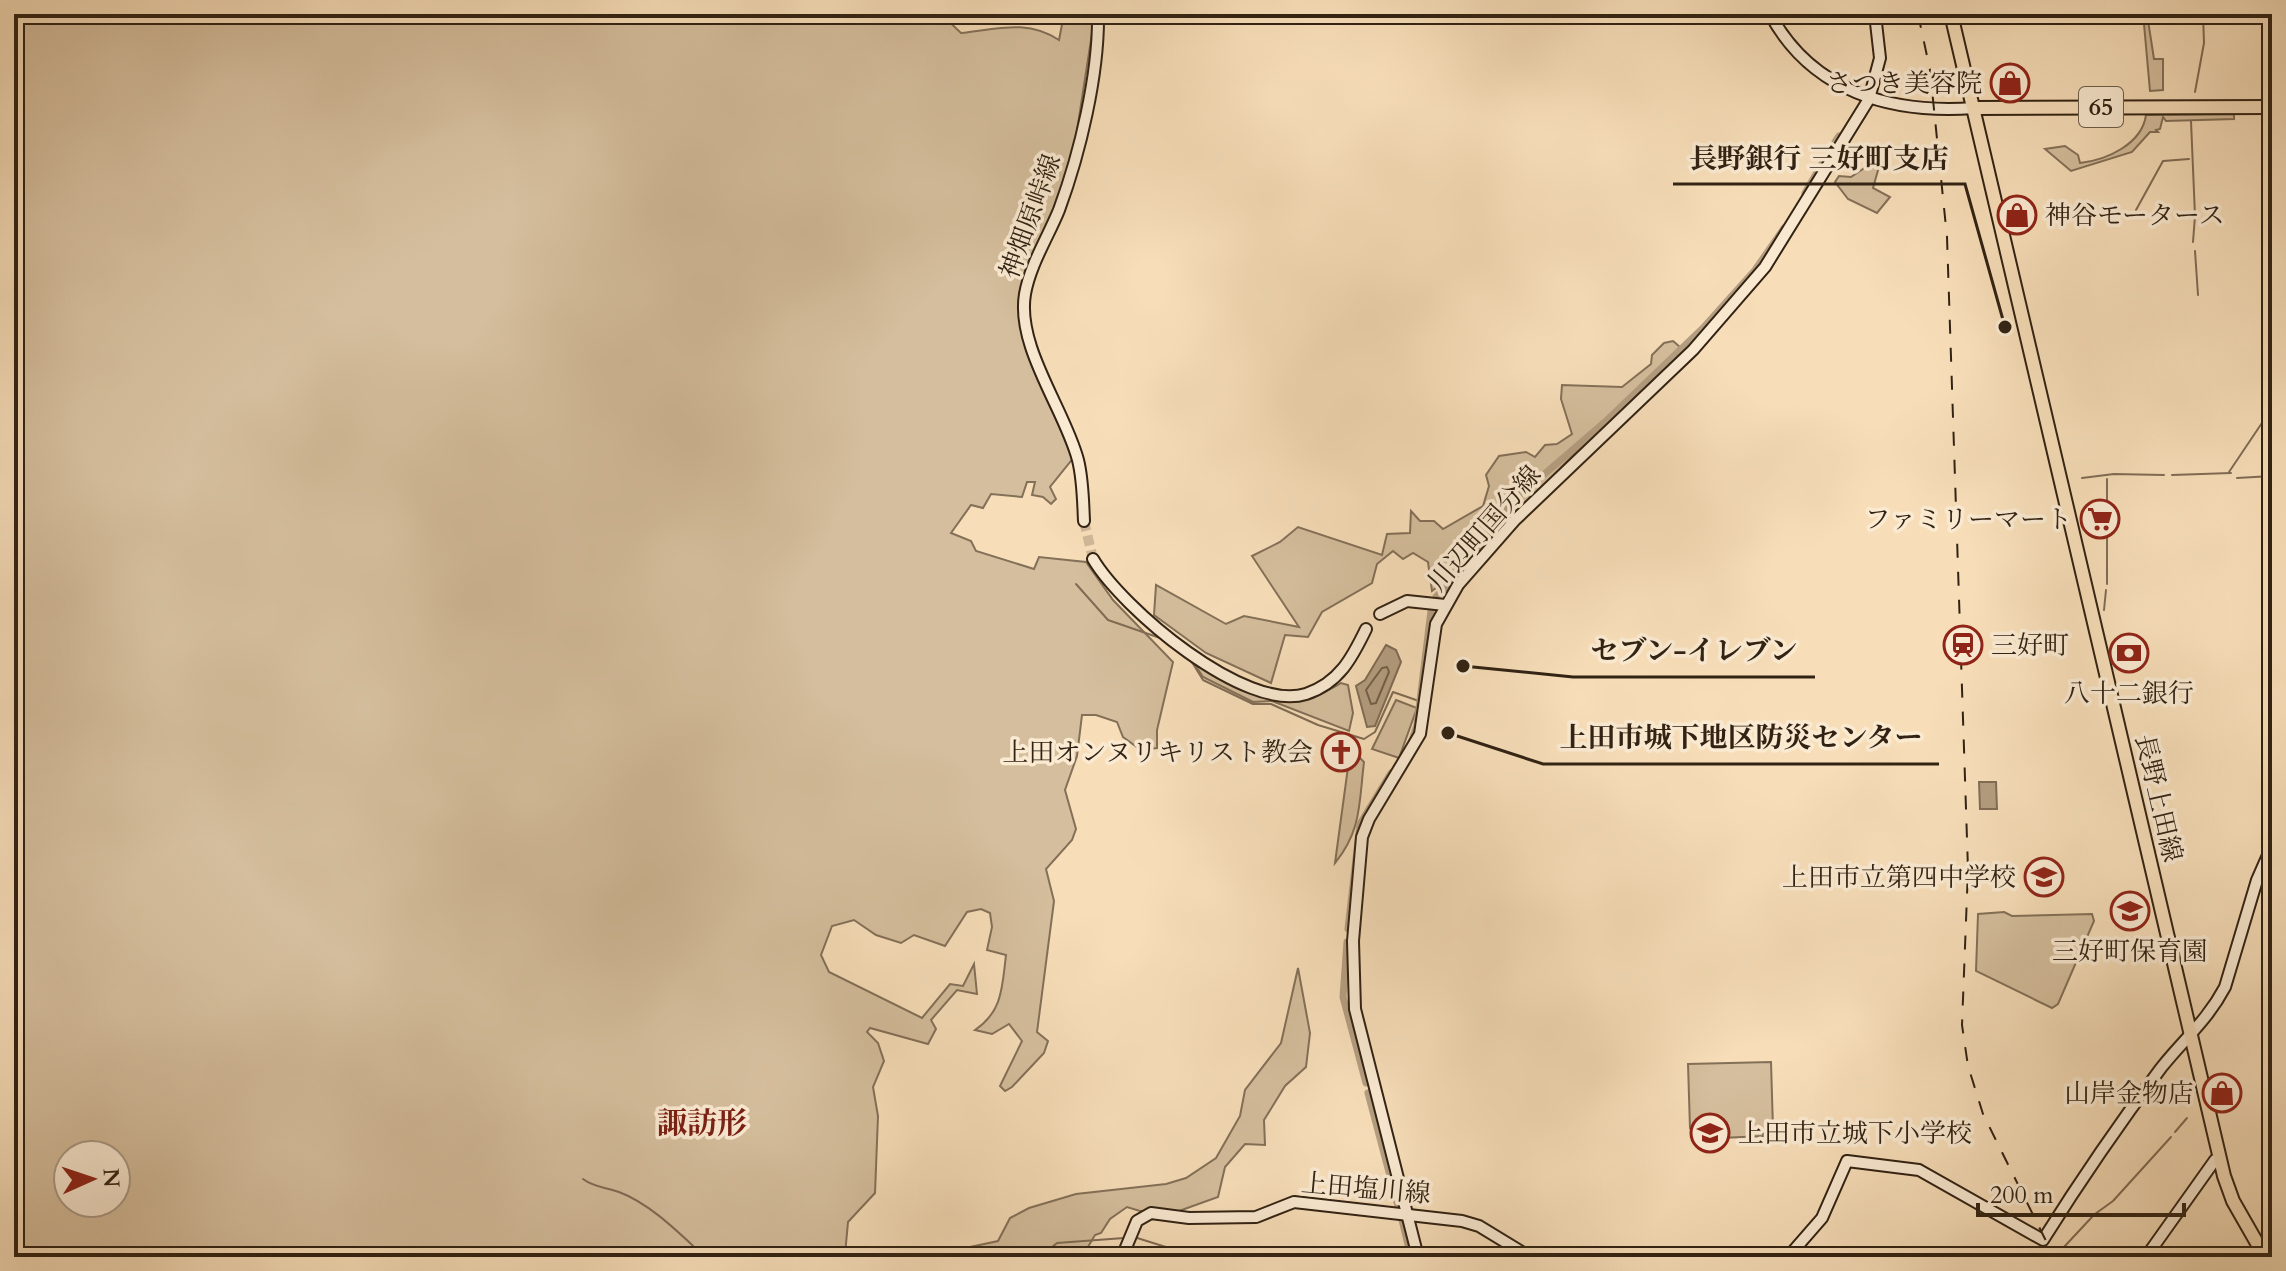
<svg xmlns="http://www.w3.org/2000/svg" width="2286" height="1271" font-family="Cardo,'Noto Serif JP',serif">
	<style>
		.green { fill: #d5be9d; stroke: #837058; stroke-width: 2; fill-rule: evenodd }
		.water { fill: #b49e81; stroke: #806c55; stroke-width: 2 }
		.lines { fill: none; stroke-linecap: round; stroke-linejoin: round }
		.shore { stroke: #72604a; stroke-width: 2 }
		.stream { stroke: #806c55; stroke-width: 2 }
		.canal { stroke: #b49e81; stroke-width: 7 }
		.secondary-tunnel { stroke: #cfb898; stroke-width: 10; stroke-dasharray: 10 5; stroke-linecap: butt }
		.secondary-casing { stroke: #312213; stroke-width: 14 }
		.primary-casing { stroke: #312213; stroke-width: 16 }
		.secondary { stroke: #faead2; stroke-width: 10 }
		.primary { stroke: #f7deb9; stroke-width: 12 }
		.rail { stroke: #312213; stroke-width: 2; stroke-dasharray: 14 14; stroke-linecap: butt }
		.labels { text-anchor: middle; stroke-width: 7; stroke-linejoin: round; paint-order: stroke }
		.shield { fill: #faead2; stroke: #6d5e4c; stroke-width: 2 }
		.shield-label { font-size: 24px; font-weight: bold; fill: #312213 }
		.poi-label { font-size: 26px; fill: #312213; stroke: #faead2; text-anchor: end }
		.street-label { font-size: 26px; fill: #312213; stroke: #faead2 }
		.quarter-label { font-size: 30px; font-weight: bold; fill: #7a1f14; stroke: #faead2 }
		.leader { fill: none; stroke: #312213; stroke-width: 3 }
		.callout-dot { fill: #312213; stroke: #faead2; stroke-width: 3 }
		.callout-label { font-size: 28px; text-anchor: middle; font-weight: bold; fill: #312213; stroke: #faead2; stroke-width: 7; stroke-linejoin: round; paint-order: stroke }
	</style>
	<rect width="100%" height="100%" fill="#f7deb9"/>
	<filter id="stains"><feTurbulence type="fractalNoise" baseFrequency=".0025" numOctaves="4"/><feColorMatrix values="0 0 0 0 .2 0 0 0 0 .09 0 0 0 0 .02 0 0 0 .5 -.17"/></filter>
	<radialGradient id="worn" r=".72"><stop offset=".6" stop-color="#630" stop-opacity="0"/><stop offset="1" stop-color="#630" stop-opacity=".3"/></radialGradient>
	<!-- green -->
	<g class="green">
		<path d="M 14,14 L 941,14 L 961,33 C 998,29 1027,19 1059,40 L 1064,14 L 1095,14 L 1074,150 L 1022,312 L 1074,457 L 1050,487 L 1056,499 L 1051,504 L 1043,497 L 1032,495 L 1035,482 L 1027,482 L 1022,497 L 991,494 L 983,508 L 971,505 L 951,533 L 971,541 L 976,551 L 1034,569 L 1039,557 L 1086,562 L 1113,600 L 1173,662 L 1157,730 L 1157,748 L 1141,750 L 1123,737 L 1117,722 L 1096,715 L 1082,715 L 1077,756 L 1065,790 L 1076,829 L 1072,840 L 1046,869 L 1054,901 L 1037,1032 L 1048,1041 L 1044,1053 L 1012,1087 L 1005,1091 L 1000,1086 L 1022,1041 L 1009,1024 L 992,1034 L 975,1030 C 1003,1011 1002,987 1006,955 L 987,950 L 992,927 L 990,913 L 981,909 L 967,912 L 945,946 L 914,935 L 901,943 L 876,935 L 854,920 L 832,926 L 821,955 L 829,972 L 922,1018 L 950,984 L 963,986 L 974,964 L 977,994 L 957,990 L 931,1020 L 936,1029 L 928,1044 L 870,1028 L 867,1032 L 878,1043 L 884,1061 L 873,1087 L 878,1116 L 875,1193 L 848,1222 L 845,1255 L 850,1257 L 14,1257 ZM 68,1155 L 116,1155 L 116,1203 L 68,1203 Z"/>
		<polygon points="2138,14 2147,14 2154,59 2163,59 2163,90 2150,91 2144,24 2135,20"/>
		<path d="M 2234,114 L 2234,119 L 2166,121 L 2163,117 L 2160,129 L 2156,130 L 2158,132 L 2150,132 L 2132,152 L 2071,171 L 2045,149 L 2065,146 L 2078,155 L 2080,163 C 2107,160 2142,144 2146,115 Z"/>
		<polygon points="1882,156 1873,188 1890,197 1877,213 1848,199 1835,182 1839,176 1851,177"/>
		<polygon points="1673,341 1680,347 1535,494 1494,544 1432,591 1428,562 1413,553 1403,559 1393,551 1377,564 1372,583 1322,612 1308,637 1285,635 1271,683 1206,653 1154,615 1156,585 1226,624 1244,616 1299,627 1252,556 1280,542 1298,527 1382,555 1387,534 1410,533 1411,511 1420,521 1434,521 1443,529 1483,506 1489,486 1486,475 1499,456 1526,452 1535,457 1545,445 1557,444 1572,434 1561,399 1562,385 1622,387 1651,364 1652,355 1664,343"/>
		<path d="M 1192,660 C 1234,693 1293,715 1341,683 L 1348,685 L 1353,713 L 1349,731 L 1272,701 L 1253,702 L 1203,677 Z"/>
		<polygon points="1396,700 1417,708 1399,758 1372,749"/>
		<path d="M 1360,758 L 1364,762 C 1359,802 1362,830 1335,863 L 1348,767 Z"/>
		<polygon points="2004,912 2012,916 2092,914 2094,921 2058,1004 2052,1008 1976,971 1978,914"/>
		<polygon points="1298,968 1310,1033 1306,1067 1285,1086 1264,1120 1265,1145 1245,1144 1225,1167 1218,1197 1179,1211 1140,1211 1127,1207 1110,1219 1101,1233 1095,1235 1082,1257 923,1257 998,1241 1010,1218 1029,1208 1076,1194 1166,1184 1186,1178 1216,1158 1240,1116 1245,1090 1281,1043"/>
		<polygon points="1771,1062 1773,1129 1763,1130 1763,1136 1700,1139 1690,1128 1688,1064"/>
	</g>
	<!-- water -->
	<g class="water">
		<polygon points="1386,645 1396,650 1401,662 1375,726 1367,727 1356,686 1365,680"/>
		<polygon points="1979,782 1996,782 1997,809 1980,809"/>
	</g>
	<g class="lines">
		<!-- shore -->
		<polygon class="shore" points="1382,668 1387,667 1389,672 1376,703 1371,704 1366,690"/>
		<!-- stream -->
		<g class="stream">
			<polyline points="2271,16 2272,17"/>
			<polyline points="2195,92 2204,43 2203,14"/>
			<polyline points="2191,121 2195,216 2193,242"/>
			<polyline points="2136,210 2163,161 2189,159"/>
			<polyline points="2195,251 2198,295"/>
			<polyline points="2229,472 2272,408"/>
			<polyline points="2172,475 2231,473"/>
			<polyline points="2082,478 2114,474 2164,475"/>
			<polyline points="2237,478 2272,476"/>
			<polyline points="1076,584 1108,620 1163,639"/>
			<polyline points="2107,584 2107,479"/>
			<polyline points="2104,610 2106,590"/>
			<polyline points="1190,659 1203,680 1253,704 1271,704 1318,725 1364,739 1375,732 1393,692 1419,701"/>
			<polyline points="2175,1132 2187,1118"/>
			<path d="M 583,1179 C 595,1188 606,1187 619,1192 C 651,1204 680,1234 705,1257"/>
			<polyline points="2095,1214 2113,1201 2171,1137"/>
			<polyline points="1134,1237 1185,1253 1233,1249 1249,1257"/>
			<polyline points="2064,1247 2092,1217"/>
			<polyline points="2055,1252 2059,1251"/>
			<polyline points="2051,1256 2051,1257"/>
			<polyline points="1040,1257 1057,1243 1124,1238"/>
		</g>
		<!-- canal -->
		<g class="canal">
			<polyline points="1831,148 1839,136"/>
			<polyline points="1805,193 1823,162"/>
			<polyline points="1436,597 1476,556 1513,501 1605,422 1703,328 1755,270 1784,228"/>
			<polyline points="1411,743 1417,725 1431,611"/>
			<polyline points="1348,929 1360,824 1391,773"/>
			<polyline points="1347,942 1343,997 1366,1083"/>
			<polyline points="1368,1093 1398,1206"/>
			<polyline points="1402,1220 1411,1257"/>
		</g>
		<!-- secondary-tunnel -->
		<polyline class="secondary-tunnel" points="1084,521 1093,559"/>
		<defs>
			<g id="secondary">
				<path d="M 1770,14 C 1812,92 1891,114 1974,108"/>
				<path d="M 1084,521 C 1083,501 1083,480 1078,460 C 1065,410 1016,347 1025,294 C 1030,265 1048,237 1059,210 C 1080,153 1099,74 1098,14"/>
				<path d="M 1093,559 C 1122,608 1245,713 1306,694 C 1339,683 1352,658 1366,629"/>
				<polyline points="1380,614 1407,601 1445,605"/>
				<polyline points="1122,1257 1137,1221 1151,1213 1189,1218 1256,1217 1294,1202 1462,1221 1479,1226 1530,1257"/>
				<polyline points="1418,1257 1355,1009 1353,941 1362,837 1369,819 1420,734 1436,624 1458,585 1515,520 1693,350 1765,267 1869,99 1880,58 1875,14"/>
				<path d="M 1788,1257 L 1822,1218 L 1847,1161 L 1919,1170 L 2043,1240 C 2080,1181 2119,1124 2161,1068 C 2184,1039 2207,1021 2225,987 L 2257,880 L 2272,846"/>
				<polyline points="2146,1257 2215,1160"/>
			</g>
			<g id="primary">
				<polyline points="1951,14 2224,1176 2233,1201 2265,1257"/>
				<polyline points="1974,108 2272,107"/>
			</g>
		</defs>
		<!-- secondary casing -->
		<use href="#secondary" class="secondary-casing"/>
		<!-- primary casing -->
		<use href="#primary" class="primary-casing"/>
		<!-- secondary -->
		<use href="#secondary" class="secondary"/>
		<!-- primary -->
		<use href="#primary" class="primary"/>
		<!-- rail -->
		<polyline class="rail" points="1918,14 1930,70 1947,237 1968,869 1962,1025 1968,1066 1983,1114 2054,1257"/>
	</g>
	<!-- icons -->
	<defs>
		<symbol id="shop-ring" viewBox="-11 -11 22 22"><circle r="9.5" fill="#faead2" stroke="#8f2418" stroke-width="1.5"/><path d="M-5-2.5h2.3a2.7 3.5 0 0 1 5.4 0H5L5.5 6h-11ZM-1.5-2.5h3a1.5 2.3 0 0 0-3 0Z" fill="#8f2418"/></symbol>
		<symbol id="supermarket-ring" viewBox="-11 -11 22 22"><circle r="9.5" fill="#faead2" stroke="#8f2418" stroke-width="1.5"/><path d="M-6-5.5h2.5l.6 2H6L4.5 2H-2.5L-4.4-4H-6ZM-1.5 3.2a1.3 1.3 0 1 0 .1 0ZM3 3.2a1.3 1.3 0 1 0 .1 0Z" fill="#8f2418"/></symbol>
		<symbol id="station-ring" viewBox="-11 -11 22 22"><circle r="9.5" fill="#faead2" stroke="#8f2418" stroke-width="1.5"/><path d="M-3-6H3Q5-6 5-4V2Q5 4 3 4L4.5 6H3L1.5 4h-3L-3 6H-4.5L-3 4Q-5 4-5 2V-4Q-5-6-3-6ZM-3.5-4v3h7v-3ZM-3.5 1v1.5H-2V1ZM2 1v1.5H3.5V1Z" fill="#8f2418"/></symbol>
		<symbol id="bank-ring" viewBox="-11 -11 22 22"><circle r="9.5" fill="#faead2" stroke="#8f2418" stroke-width="1.5"/><path d="M-6-4H6V4H-6ZM0-2.3a2.3 2.3 0 1 0 0 4.6a2.3 2.3 0 1 0 0-4.6Z" fill="#8f2418"/></symbol>
		<symbol id="church-ring" viewBox="-11 -11 22 22"><circle r="9.5" fill="#faead2" stroke="#8f2418" stroke-width="1.5"/><path d="M-1.2-6h2.4v3.5h3.3v2.4h-3.3V6h-2.4V-.1h-3.3v-2.4h3.3Z" fill="#8f2418"/></symbol>
		<symbol id="school-ring" viewBox="-11 -11 22 22"><circle r="9.5" fill="#faead2" stroke="#8f2418" stroke-width="1.5"/><path d="M0-5L7-2L0 1L-7-2ZM-4 1L0 2.5L4 1V4Q0 6-4 4Z" fill="#8f2418"/></symbol>
	</defs>
	<g fill-rule="evenodd">
		<use href="#shop-ring" x="1988" y="61" width="44" height="44"/>
		<use href="#shop-ring" x="1995" y="193" width="44" height="44"/>
		<use href="#supermarket-ring" x="2078" y="497" width="44" height="44"/>
		<use href="#station-ring" x="1941" y="623" width="44" height="44"/>
		<use href="#bank-ring" x="2107" y="631" width="44" height="44"/>
		<use href="#church-ring" x="1319" y="730" width="44" height="44"/>
		<use href="#school-ring" x="2022" y="855" width="44" height="44"/>
		<use href="#school-ring" x="2108" y="889" width="44" height="44"/>
		<use href="#shop-ring" x="2200" y="1071" width="44" height="44"/>
		<use href="#school-ring" x="1688" y="1111" width="44" height="44"/>
	</g>
	<g class="labels">
		<!-- shield labels -->
		<rect class="shield" x="2079" y="87" width="44" height="40" rx="6"/>
		<g class="shield-label">
			<text x="2101" y="115">65</text>
		</g>
		<!-- poi labels -->
		<g class="poi-label">
			<text x="1982" y="92">さつき美容院</text>
			<text x="2045" y="224" text-anchor="start">神谷モータース</text>
			<text x="2072" y="528">ファミリーマート</text>
			<text x="1991" y="654" text-anchor="start">三好町</text>
			<text x="2129" y="702" text-anchor="middle">八十二銀行</text>
			<text x="1313" y="761">上田オンヌリキリスト教会</text>
			<text x="2016" y="886">上田市立第四中学校</text>
			<text x="2130" y="960" text-anchor="middle">三好町保育園</text>
			<text x="2194" y="1102">山岸金物店</text>
			<text x="1738" y="1142" text-anchor="start">上田市立城下小学校</text>
		</g>
		<!-- street labels -->
		<g class="street-label">
			<text transform="translate(1030 216) rotate(-70)" y="9">神畑原峠線</text>
			<text transform="translate(1484 528) rotate(-49)" y="9">川辺町国分線</text>
			<text transform="translate(2159 798) rotate(77)" y="9">長野上田線</text>
			<text transform="translate(1366 1188) rotate(5)" y="9">上田塩川線</text>
		</g>
		<!-- quarter labels -->
		<g class="quarter-label">
			<text x="702" y="1133">諏訪形</text>
		</g>
	</g>
	<!-- callouts -->
	<path class="leader" d="M2005 327L1965 184H1673M1463 666L1573 677H1815M1448 733L1543 764H1939"/>
	<g class="callout-dot">
		<circle cx="2005" cy="327" r="8"/>
		<circle cx="1463" cy="666" r="8"/>
		<circle cx="1448" cy="733" r="8"/>
	</g>
	<g class="callout-label">
		<text x="1819" y="168">長野銀行 三好町支店</text>
		<text x="1694" y="660">セブン-イレブン</text>
		<text x="1741" y="747">上田市城下地区防災センター</text>
	</g>
	<!-- margin -->
	<rect width="2286" height="1271" fill="none" stroke="#f7deb9" stroke-width="48"/>
	<rect x="16" y="16" width="2254" height="1239" fill="none" stroke="#312213" stroke-width="4"/>
	<rect x="24" y="24" width="2238" height="1223" fill="none" stroke="#312213" stroke-width="2"/>
	<!-- north arrow -->
	<g transform="translate(92 1179) rotate(87)"><circle r="38" fill="#faead2" stroke="#aa9a86" stroke-width="2"/>
	<path d="M0-6L14 30L0 20L-14 30Z" fill="#8f2418"/>
	<text y="-12" font-size="22" font-weight="bold" text-anchor="middle" fill="#312213">N</text>
	</g>
	<!-- scale -->
	<path d="M1978 1203v12h206v-12" fill="none" stroke="#312213" stroke-width="4"/>
	<text x="1990" y="1203" font-size="24" fill="#312213" stroke="#faead2" stroke-width="6" paint-order="stroke">200 m</text>
	<rect width="100%" height="100%" filter="url(#stains)"/>
	<rect width="100%" height="100%" fill="url(#worn)"/>
</svg>
